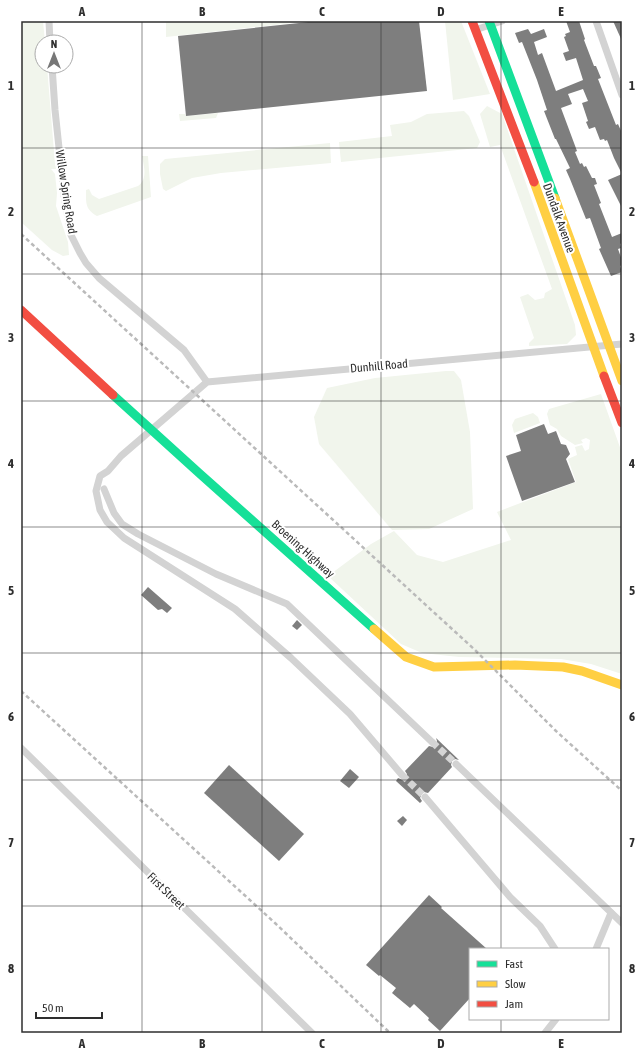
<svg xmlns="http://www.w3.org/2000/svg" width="643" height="1054" font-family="'Asap Condensed',sans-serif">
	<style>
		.green { fill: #f1f5ec }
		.building { fill: #7e7e7e }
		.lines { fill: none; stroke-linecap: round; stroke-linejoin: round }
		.street-tunnel { stroke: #d5d5d5; stroke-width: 7; stroke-dasharray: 7 3.5; stroke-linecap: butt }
		.street { stroke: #d3d3d3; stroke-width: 7 }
		.fast { stroke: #16e098; stroke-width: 9 }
		.slow { stroke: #ffcf43; stroke-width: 9 }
		.jam { stroke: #f24e42; stroke-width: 9 }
		.rail { stroke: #bababa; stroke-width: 2.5; stroke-dasharray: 4 3; stroke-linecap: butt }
		.grid { fill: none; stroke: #2e2e2e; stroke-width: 1; stroke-opacity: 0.55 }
		.labels { text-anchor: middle; stroke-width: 4; stroke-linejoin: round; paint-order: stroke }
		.street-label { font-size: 12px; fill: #2e2e2e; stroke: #fff }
		.neatline { fill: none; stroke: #2e2e2e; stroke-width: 1.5 }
		.grid-label { font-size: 13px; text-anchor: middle; font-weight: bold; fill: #2e2e2e }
	</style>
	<rect width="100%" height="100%" fill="#fff"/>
	<!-- green -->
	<g class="green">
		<polygon points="21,21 43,21 45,42 42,42 42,66 47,66 55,164 56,169 51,169 55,174 57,193 56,206 68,242 69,255 63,256 52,250 21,222"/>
		<polygon points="166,21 311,21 166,37"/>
		<polygon points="445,21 461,21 490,94 453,100"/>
		<polygon points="487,106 502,114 575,325 576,335 567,344 529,346 529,343 534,338 520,297 528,294 535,300 544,298 545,293 552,289 500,145 490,147 480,114"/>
		<polygon points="464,111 469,116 480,142 477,148 341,162 339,142 392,136 390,125 411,122 427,114"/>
		<polygon points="218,113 216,118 180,121 179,114 185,114 186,116"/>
		<polygon points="330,143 331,163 221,173 192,178 166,191 163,189 160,174 160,164 165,159"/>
		<path d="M 142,156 L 148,156 L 151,197 L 97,216 C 85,209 86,203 86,190 L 89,189 L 92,195 L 99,199 L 138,186 C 148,179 144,167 142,156 Z"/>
		<polygon points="446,371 454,371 461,380 470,432 473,509 429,529 392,530 319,444 314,417 327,388 375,378"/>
		<polygon points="601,394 622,453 622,537 621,538 622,538 622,570 620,577 622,588 622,674 591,664 561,659 459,657 422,653 401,644 328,576 371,544 394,531 417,555 443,562 511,540 497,512 576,482 568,459 577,455 575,447 582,445 585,451 589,449 590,440 586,438 581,440 583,443 575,445 561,436 557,429 550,425 547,414 549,409"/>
		<polygon points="533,413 538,417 540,423 514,433 512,425 515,419"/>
	</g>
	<!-- building -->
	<g class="building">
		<polygon points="318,21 419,21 427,91 186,116 178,36"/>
		<polygon points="566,21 579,21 585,39 584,40 594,66 596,66 601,78 598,79 616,125 618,124 622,133 622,208 608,180 622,174 614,158 607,140 605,141 604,139 600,140 595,127 589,129 586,122 588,121 582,103 588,101 583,89 568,94 572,104 561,108 577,151 575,152 580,164 582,163 584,167 586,166 592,178 595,178 597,184 594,185 601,203 599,204 612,237 622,233 622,243 620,244 621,248 618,249 622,260 622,265 620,266 622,272 611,276 599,249 601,248 590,218 586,219 570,179 566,170 570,168 556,139 555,139 544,111 547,110 537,80 522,42 519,43 515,33 528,29 531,34 544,29 547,37 534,42 538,55 542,53 556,91 583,80 576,58 566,61 563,53 569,51 564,37 566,36 565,34 570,32"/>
		<polygon points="613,21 622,21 622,41"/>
		<polygon points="544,424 548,434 556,431 561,444 566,445 570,454 566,459 575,482 522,501 506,456 521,451 516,435"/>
		<polygon points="148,587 172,608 167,613 162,609 158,610 141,595"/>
		<polygon points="297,620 302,625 297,630 292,626"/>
		<polygon points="436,738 459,760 455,759 452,761 451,765 452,767 428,793 424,792 422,793 420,798 422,801 420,803 396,781 398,778 403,780 406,779 407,774 405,771 429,746 433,747 436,745 437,741"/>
		<polygon points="229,765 304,834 279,861 204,793"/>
		<polygon points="350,769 359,777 349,788 340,781"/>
		<polygon points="403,816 407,820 402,826 397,821"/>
		<polygon points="429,895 442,907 441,908 487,949 470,949 470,998 440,1031 428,1020 429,1018 414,1004 410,1008 392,993 396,988 380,975 379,976 366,965"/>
	</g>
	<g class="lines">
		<!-- street-tunnel -->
		<g class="street-tunnel">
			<polyline points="432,742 456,764"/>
			<polyline points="402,775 425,797"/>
		</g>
		<!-- street -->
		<g class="street">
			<polyline points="49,21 50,42"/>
			<polyline points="596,21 622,95"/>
			<polyline points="475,30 502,21"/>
			<polyline points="52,66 55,110 64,195 71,235 80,253 86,263 99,278 184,350 207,382"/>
			<polyline points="104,489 114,513 122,524 138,534 216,574 287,604 432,742"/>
			<polyline points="21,748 312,1033"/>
			<polyline points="456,764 622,923"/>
			<polyline points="402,775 350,714 291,658 235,609 124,538 107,522 100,510 96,491 100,476 108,471 121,456 207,382 622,344"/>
			<polyline points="425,797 510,897 540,926 555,949"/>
			<polyline points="596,949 611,913"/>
			<polyline points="545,1033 556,1019"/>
		</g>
		<!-- fast -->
		<g class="fast">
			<polyline points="489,21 555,198"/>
			<polyline points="113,395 199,473 374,629"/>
		</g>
		<!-- slow -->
		<g class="slow">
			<polyline points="534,182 604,376"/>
			<polyline points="555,198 622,381"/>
			<polyline points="374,629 406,657 434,667 515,665 563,667 582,671 622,685"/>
		</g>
		<!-- jam -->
		<g class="jam">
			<polyline points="472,21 534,182"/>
			<polyline points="21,310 113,395"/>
			<polyline points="604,376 622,423"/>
		</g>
		<!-- rail -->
		<g class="rail">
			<polyline points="21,234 475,650 556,731 622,791"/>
			<polyline points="21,691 275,923 390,1033"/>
		</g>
	</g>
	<!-- grid -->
	<path class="grid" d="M 142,21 L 142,1033M 262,21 L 262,1033M 381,21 L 381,1033M 501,21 L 501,949M 21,148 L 622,148M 21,274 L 622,274M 21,401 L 622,401M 21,527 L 622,527M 21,653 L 622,653M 21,780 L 622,780M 21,906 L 622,906M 501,1019 L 501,1033"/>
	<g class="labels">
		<!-- street labels -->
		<g class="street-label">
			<text transform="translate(66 192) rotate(81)" y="4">Willow Spring Road</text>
			<text transform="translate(559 218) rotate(70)" y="4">Dundalk Avenue</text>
			<text transform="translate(379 366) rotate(-5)" y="4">Dunhill Road</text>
			<text transform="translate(303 549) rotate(42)" y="4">Broening Highway</text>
			<text transform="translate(166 891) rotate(44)" y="4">First Street</text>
		</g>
	</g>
	<!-- border -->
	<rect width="643" height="1054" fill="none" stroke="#ffffff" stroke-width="44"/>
	<!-- legend -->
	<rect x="469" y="948" width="140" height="72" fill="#ffffff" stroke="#ababab"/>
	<rect x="477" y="961" width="20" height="6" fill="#16e098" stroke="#ababab"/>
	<text x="505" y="968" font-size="12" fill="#2e2e2e">Fast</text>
	<rect x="477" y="981" width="20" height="6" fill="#ffcf43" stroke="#ababab"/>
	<text x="505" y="988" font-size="12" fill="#2e2e2e">Slow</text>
	<rect x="477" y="1001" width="20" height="6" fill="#f24e42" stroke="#ababab"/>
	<text x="505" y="1008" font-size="12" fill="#2e2e2e">Jam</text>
	<!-- north arrow -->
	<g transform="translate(54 54)"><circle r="19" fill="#ffffff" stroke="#ababab"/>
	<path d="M0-3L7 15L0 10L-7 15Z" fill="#777777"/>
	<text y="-6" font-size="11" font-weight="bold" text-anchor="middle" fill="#2e2e2e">N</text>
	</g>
	<!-- scale -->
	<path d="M36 1012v6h66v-6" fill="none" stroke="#2e2e2e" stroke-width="2"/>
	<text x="42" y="1012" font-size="12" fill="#2e2e2e" stroke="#ffffff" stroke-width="3" paint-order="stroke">50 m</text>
	<rect x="22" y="22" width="599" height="1010" class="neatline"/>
	<g class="grid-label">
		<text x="82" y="16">A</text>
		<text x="202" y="16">B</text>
		<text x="322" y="16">C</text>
		<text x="441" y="16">D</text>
		<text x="561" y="16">E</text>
		<text x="11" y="90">1</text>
		<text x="632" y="90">1</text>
		<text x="11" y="216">2</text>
		<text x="632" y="216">2</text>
		<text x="11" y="342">3</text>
		<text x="632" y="342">3</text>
		<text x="11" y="468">4</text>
		<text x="632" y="468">4</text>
		<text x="11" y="595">5</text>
		<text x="632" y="595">5</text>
		<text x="11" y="721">6</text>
		<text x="632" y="721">6</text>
		<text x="11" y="847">7</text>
		<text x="632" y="847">7</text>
		<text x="11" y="973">8</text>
		<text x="632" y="973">8</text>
		<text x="82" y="1048">A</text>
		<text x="202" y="1048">B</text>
		<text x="322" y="1048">C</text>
		<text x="441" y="1048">D</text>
		<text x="561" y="1048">E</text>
	</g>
</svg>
